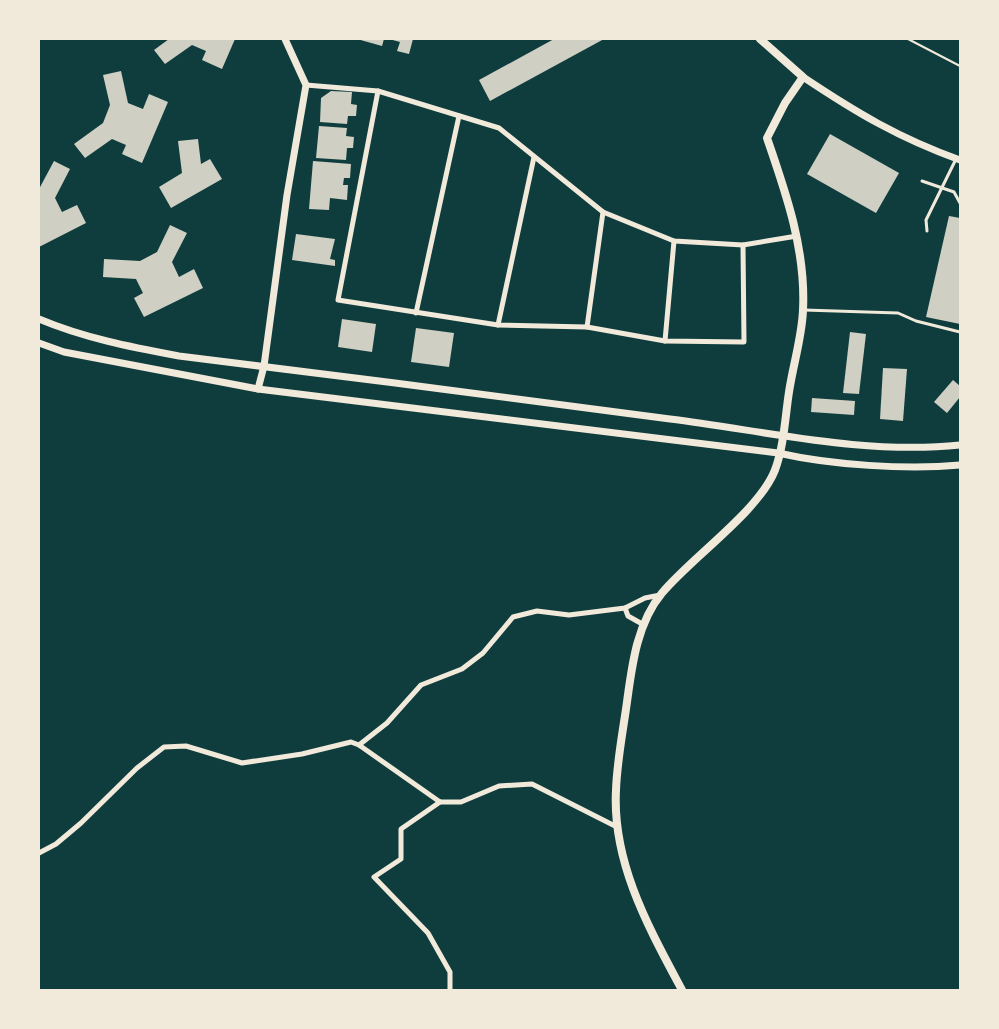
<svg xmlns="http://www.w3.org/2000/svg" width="999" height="1029" font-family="Barlow,sans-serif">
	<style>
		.building { fill: #cfcfc3 }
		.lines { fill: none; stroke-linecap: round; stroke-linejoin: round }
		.path { stroke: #f1e9da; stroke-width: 2 }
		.service { stroke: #f1e9da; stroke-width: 3 }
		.minor { stroke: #f1e9da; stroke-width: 5 }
		.tertiary { stroke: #f1e9da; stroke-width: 7 }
		.secondary { stroke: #f1e9da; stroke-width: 8 }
	</style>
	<rect width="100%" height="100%" fill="#0f3d3e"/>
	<!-- building -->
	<g class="building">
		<polygon points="169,39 235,39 222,69 202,60 206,51 192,45 165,64 154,50"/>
		<polygon points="357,39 384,39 382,46"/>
		<polygon points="389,39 413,39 409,54 397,51 400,42"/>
		<polygon points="554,39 604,39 490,101 479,80"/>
		<polygon points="121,71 128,103 143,109 149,94 168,102 142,163 122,154 126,145 112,139 85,158 74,144 103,123 110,105 103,75"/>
		<polygon points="331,91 352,92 351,104 357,105 356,116 348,116 347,124 320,122 321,98"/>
		<polygon points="319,126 347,128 346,136 354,137 353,148 347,148 346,160 316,158"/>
		<polygon points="830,134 899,173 876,213 807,174"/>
		<polygon points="198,139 201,164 210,159 222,179 171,208 159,187 182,173 178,141"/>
		<polygon points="54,161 70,169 55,198 62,212 77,205 86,223 39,247 39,189"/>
		<polygon points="313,161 351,164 350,178 344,178 343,185 348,185 347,200 330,198 329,210 309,209"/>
		<polygon points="949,216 960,218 960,324 926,317"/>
		<polygon points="170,225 187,233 172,262 179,277 194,269 203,288 144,317 134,298 143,293 136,279 103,277 104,259 140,261 157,252"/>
		<polygon points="296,234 335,239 330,259 335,260 335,266 292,260"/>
		<polygon points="342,319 376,324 372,352 338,347"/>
		<polygon points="416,328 454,333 449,367 411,362"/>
		<polygon points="850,332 866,334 859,394 843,393"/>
		<polygon points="883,368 907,369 903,421 880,419"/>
		<polygon points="953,380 960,386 960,397 947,413 934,402"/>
		<polygon points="812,398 855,401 854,415 811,412"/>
	</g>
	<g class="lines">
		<!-- path -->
		<polyline class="path" points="908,39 960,66"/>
		<!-- service -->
		<g class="service">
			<polyline points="922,181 954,192 960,203"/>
			<polyline points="927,231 926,220 956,159"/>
			<polyline points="804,310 898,313 916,321 960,332"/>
		</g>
		<!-- minor -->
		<g class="minor">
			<polyline points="306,85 378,91 499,128 603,212 674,241 743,245 797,236"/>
			<polyline points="378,91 338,300 498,325 587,327 665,341 744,342 743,245"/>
			<polyline points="416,313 459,116"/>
			<polyline points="498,325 534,157"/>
			<polyline points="587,327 603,212"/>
			<polyline points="665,341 674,241"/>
			<polyline points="625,608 628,616 644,625"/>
			<polyline points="359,745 387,723 421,685 462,669 483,653 513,617 537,611 569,615 625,608 645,598 660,595"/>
			<polyline points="440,802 401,829 401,859 374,877 428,933 450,972 450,990"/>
			<polyline points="39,853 56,844 81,823 137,768 164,747 186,746 242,763 302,754 351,742 359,745 440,802 461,802 499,786 532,784 617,827"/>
		</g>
		<!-- tertiary -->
		<g class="tertiary">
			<path d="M 803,77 C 857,113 899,138 960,160"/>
			<path d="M 39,319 C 84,338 131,347 179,356 C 343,376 506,397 670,419 C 766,431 863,455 960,445"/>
			<path d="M 39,343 L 64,352 L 258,389 L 778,453 C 831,465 906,470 960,465"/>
			<polyline points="258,389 264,366 287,195 306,85 285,39"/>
		</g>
		<!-- secondary -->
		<path class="secondary" d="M 682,990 C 649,928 612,863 616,790 C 617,761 623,731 627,702 C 632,665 637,623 662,593 C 692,557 759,511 775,470 C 784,446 785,418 789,392 C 793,365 802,337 803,310 C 806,250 786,193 767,138 L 785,103 L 803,77 L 760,39"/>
	</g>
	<!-- border -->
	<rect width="999" height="1029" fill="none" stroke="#f1e9da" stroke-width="80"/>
</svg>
